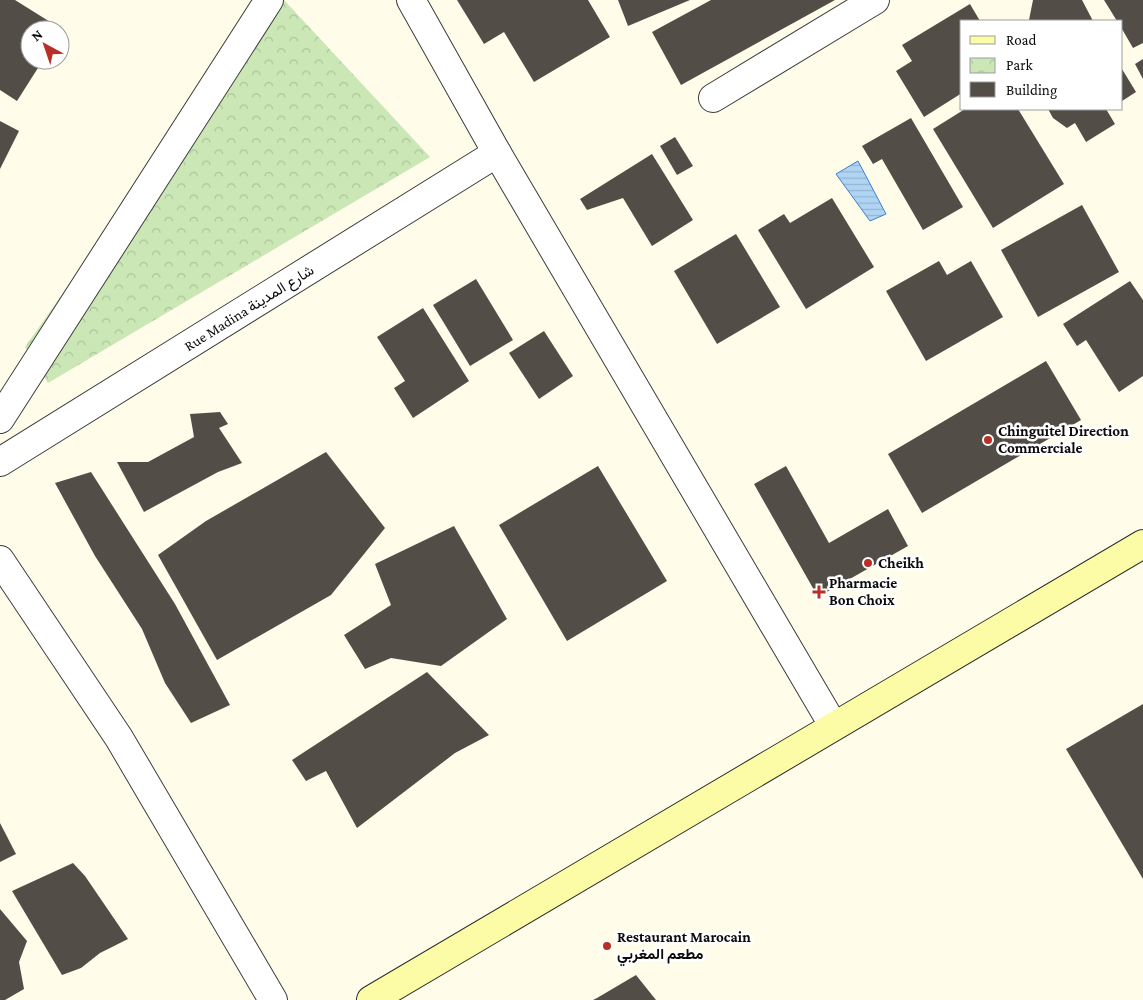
<svg xmlns="http://www.w3.org/2000/svg" width="1143" height="1000" font-family="'Crimson Pro',Vazirmatn,serif">
	<style>
		.park { fill: url(#park-crowns) }
		.water { fill: url(#water-rules); stroke: #3981c9 }
		.building { fill: #534d48 }
		.lines { fill: none; stroke-linecap: round; stroke-linejoin: round }
		.street-casing { stroke: #3e3e3e; stroke-width: 30 }
		.secondary-casing { stroke: #2d2d2d; stroke-width: 30 }
		.street { stroke: #fff; stroke-width: 28 }
		.secondary { stroke: #fdfca6; stroke-width: 28 }
		.poi-dot { fill: #b72f27; stroke: #fff; stroke-width: 2 }
		.labels { text-anchor: middle; stroke-width: 5; stroke-linejoin: round; paint-order: stroke }
		.street-label { font-size: 15px; fill: #0b0b0b; stroke: #fff }
		.poi-label { font-size: 15px; font-weight: bold; fill: #0b0b0b; stroke: #fff; text-anchor: start }
	</style>
	<defs>
		<pattern id="park-crowns" width="20" height="18" patternUnits="userSpaceOnUse" patternTransform="scale(1.25)"><rect width="20" height="18" fill="#cae7b5"/><path d="M2 6a3 3 0 1 1 6 0M12 15a3 3 0 1 1 6 0" fill="none" stroke="#acc59a"/></pattern>
		<pattern id="water-rules" width="6" height="5" patternUnits="userSpaceOnUse" patternTransform="scale(1.25)"><rect width="6" height="5" fill="#b0d4f4"/><path d="M0 2.5h6" fill="none" stroke="#96b5d0"/></pattern>
	</defs>
	<rect width="100%" height="100%" fill="#fffde9"/>
	<!-- park -->
	<polygon class="park" points="269,0 284,0 430,157 48,383 25,347"/>
	<!-- water -->
	<polygon class="water" points="858,161 886,214 870,221 836,174"/>
	<!-- building -->
	<g class="building">
		<polygon points="0,0 15,0 63,30 60,34 60,30 30,30 30,60 43,60 17,101 0,90"/>
		<polygon points="457,0 588,0 610,37 534,82 504,32 484,44"/>
		<polygon points="618,0 690,0 628,26"/>
		<polygon points="711,0 835,0 681,85 652,32"/>
		<polygon points="1033,0 1082,0 1093,21 1027,21 1029,20"/>
		<polygon points="1104,0 1143,0 1143,43 1133,48 1122,29 1122,21 1117,21"/>
		<polygon points="970,4 980,21 962,21 962,93 924,117 896,71 912,61 902,45"/>
		<polygon points="1143,59 1143,79 1135,64"/>
		<polygon points="1122,69 1136,92 1122,101"/>
		<polygon points="965,109 1018,109 1064,184 993,228 933,129"/>
		<polygon points="1048,109 1106,109 1115,124 1086,142 1075,123 1067,128 1053,118"/>
		<polygon points="911,118 963,207 923,230 882,159 873,164 862,146"/>
		<polygon points="0,121 19,131 0,169"/>
		<polygon points="675,137 693,166 677,175 660,146"/>
		<polygon points="652,154 693,220 652,246 623,198 587,210 580,199"/>
		<polygon points="832,198 874,267 806,309 758,230 784,214 790,223"/>
		<polygon points="1082,205 1119,272 1038,317 1001,250"/>
		<polygon points="736,234 780,307 717,344 674,271"/>
		<polygon points="939,261 947,275 971,261 1003,317 926,361 886,291"/>
		<polygon points="476,279 513,340 470,366 433,305"/>
		<polygon points="1130,281 1143,300 1143,376 1119,392 1086,340 1077,346 1063,324"/>
		<polygon points="423,308 469,381 413,418 394,388 405,381 377,337"/>
		<polygon points="544,331 573,376 539,399 509,353"/>
		<polygon points="1046,361 1081,420 922,513 888,454"/>
		<polygon points="220,412 228,424 219,428 242,463 218,472 144,512 117,462 148,462 194,437 190,414"/>
		<polygon points="326,452 385,528 331,595 217,660 158,555 206,521"/>
		<polygon points="598,466 667,581 567,641 499,525"/>
		<polygon points="786,466 829,543 888,509 908,546 818,597 754,484"/>
		<polygon points="91,472 175,604 230,705 191,723 165,683 142,629 95,556 55,483"/>
		<polygon points="454,526 507,619 441,666 391,658 365,669 344,635 391,605 375,564"/>
		<polygon points="427,672 489,735 455,753 357,828 326,771 306,781 292,760"/>
		<polygon points="1143,704 1143,879 1066,749"/>
		<polygon points="0,823 16,854 0,862"/>
		<polygon points="73,863 85,876 128,939 100,953 81,968 62,975 12,891"/>
		<polygon points="0,909 27,941 19,962 24,989 5,1000 0,1000"/>
		<polygon points="636,975 656,1000 593,1000 597,998"/>
	</g>
	<g class="lines">
		<defs>
			<g id="street">
				<polyline points="411,0 497,153 833,725"/>
				<polyline points="713,98 875,0"/>
				<polyline points="0,419 269,0"/>
				<polyline points="0,462 497,153"/>
				<polyline points="0,560 119,738 273,1000"/>
			</g>
			<path id="secondary" d="M 371,1000 C 629,849 885,695 1143,544"/>
		</defs>
		<!-- street casing -->
		<use href="#street" class="street-casing"/>
		<!-- secondary casing -->
		<use href="#secondary" class="secondary-casing"/>
		<!-- street -->
		<use href="#street" class="street"/>
		<!-- secondary -->
		<use href="#secondary" class="secondary"/>
	</g>
	<!-- markers -->
	<g class="poi-dot">
		<circle cx="988" cy="440" r="5"/>
		<circle cx="868" cy="563" r="5"/>
		<path d="M816.5 584.5h5v5h5v5h-5v5h-5v-5h-5v-5h5z"/>
		<circle cx="607" cy="946" r="5"/>
	</g>
	<g class="labels">
		<!-- street labels -->
		<g class="street-label">
			<text transform="translate(249 308) rotate(-32)" y="5">Rue Madina شارع المدينة</text>
		</g>
		<!-- poi labels -->
		<g class="poi-label">
			<text x="998" y="436">Chinguitel Direction<tspan x="998" dy="17">Commerciale</tspan></text>
			<text x="878" y="568">Cheikh</text>
			<text x="829" y="588">Pharmacie<tspan x="829" dy="17">Bon Choix</tspan></text>
			<text x="617" y="942">Restaurant Marocain<tspan x="617" dy="17">مطعم المغربي</tspan></text>
		</g>
	</g>
	<!-- legend -->
	<rect x="960" y="20" width="162" height="90" fill="#ffffff" stroke="#9d9d9d"/>
	<rect x="970" y="36" width="25" height="8" fill="#fdfca6" stroke="#9d9d9d"/>
	<text x="1006" y="45" font-size="15" fill="#0b0b0b">Road</text>
	<rect x="970" y="58" width="25" height="15" fill="url(#park-crowns)" stroke="#9d9d9d"/>
	<text x="1006" y="70" font-size="15" fill="#0b0b0b">Park</text>
	<rect x="970" y="82" width="25" height="15" fill="#534d48" stroke="#9d9d9d"/>
	<text x="1006" y="95" font-size="15" fill="#0b0b0b">Building</text>
	<!-- north arrow -->
	<g transform="translate(45 45) rotate(320)"><circle r="24" fill="#ffffff" stroke="#9d9d9d"/>
	<path d="M0-4L9 19L0 12L-9 19Z" fill="#b72f27"/>
	<text y="-8" font-size="14" font-weight="bold" text-anchor="middle" fill="#0b0b0b">N</text>
	</g>
</svg>
